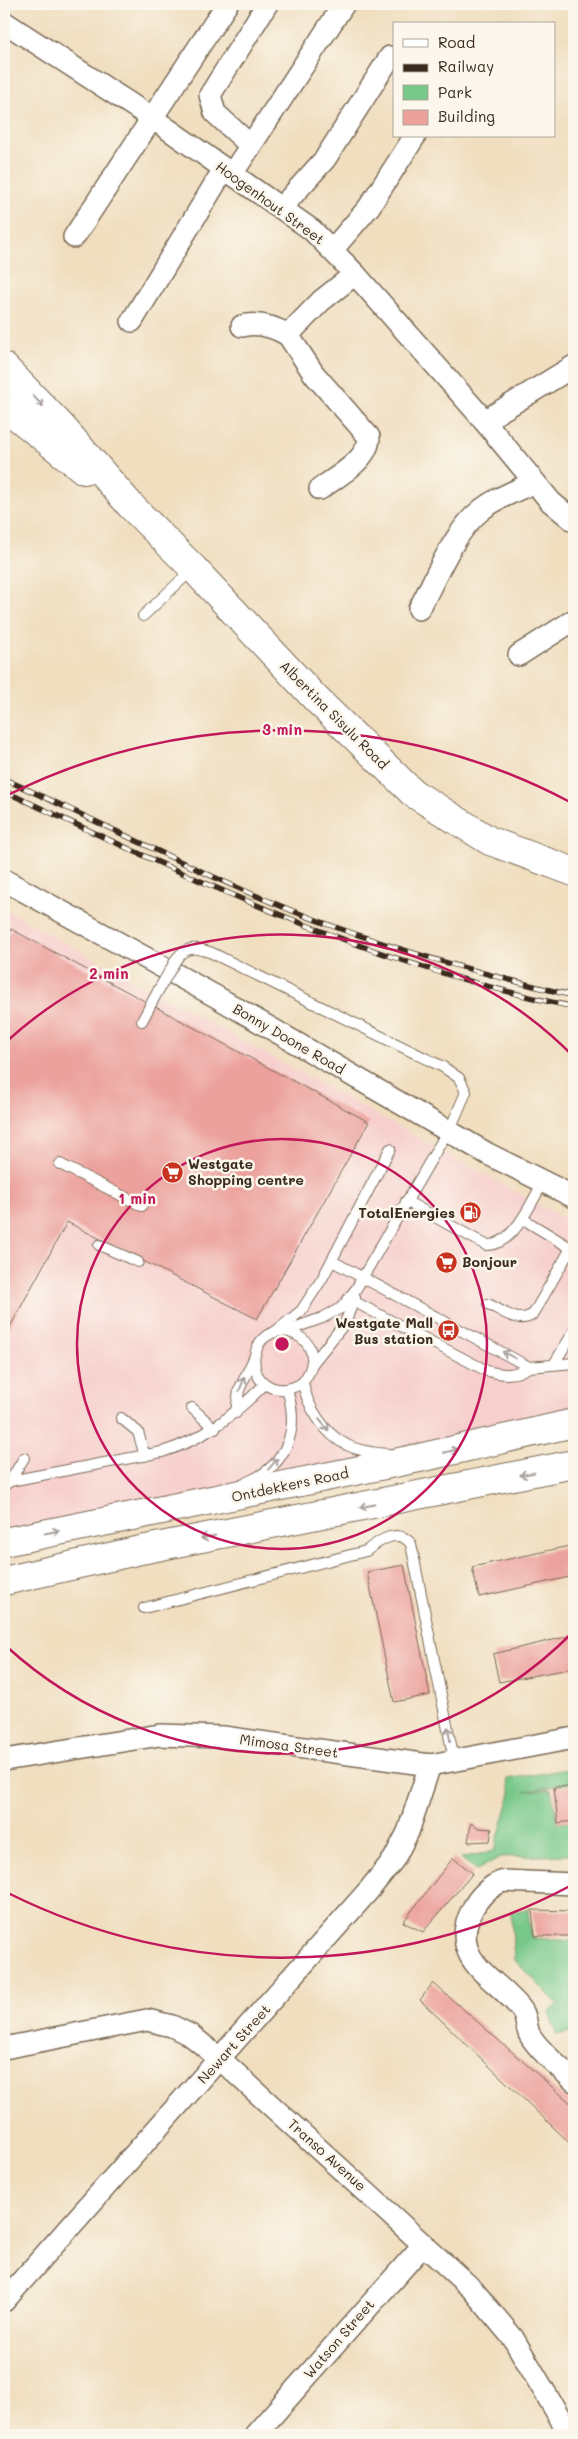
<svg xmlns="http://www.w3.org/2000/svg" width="578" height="2439" font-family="Mali,sans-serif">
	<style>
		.built { fill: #f7d0ce }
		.green { fill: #77c889; stroke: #597954 }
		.building { fill: #eca19d }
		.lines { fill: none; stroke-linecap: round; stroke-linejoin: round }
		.lane-casing { stroke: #7a6956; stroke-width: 12 }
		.street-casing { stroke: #7a6956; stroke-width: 24 }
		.primary-casing { stroke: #7a6956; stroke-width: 30 }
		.lane { stroke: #fff; stroke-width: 10 }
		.street { stroke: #fff; stroke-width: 21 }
		.primary { stroke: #fff; stroke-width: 28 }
		.rail-casing { stroke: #3b2a1e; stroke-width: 5.5 }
		.rail { stroke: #fbf7ec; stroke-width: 4; stroke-dasharray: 11; stroke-linecap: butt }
		.lane-bridge-casing { stroke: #7a6956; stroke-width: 12; stroke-linecap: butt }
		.lane-bridge { stroke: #fff; stroke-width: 10 }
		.oneway { stroke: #a79f9a }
		.ring { fill: none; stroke: #c2185b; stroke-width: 2.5 }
		.labels { text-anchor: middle; stroke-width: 5; stroke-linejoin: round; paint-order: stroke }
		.street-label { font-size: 14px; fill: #3b2a1e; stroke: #fbf7ec }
		.poi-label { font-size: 14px; font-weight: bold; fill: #3b2a1e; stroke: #fbf7ec; text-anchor: start }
		.centre { fill: #c2185b; stroke: #fbf7ec; stroke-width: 2.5 }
		.ring-label { font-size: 15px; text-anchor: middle; font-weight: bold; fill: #c2185b; stroke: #fbf7ec; stroke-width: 5; stroke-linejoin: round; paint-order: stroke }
	</style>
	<rect width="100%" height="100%" fill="#fbf7ec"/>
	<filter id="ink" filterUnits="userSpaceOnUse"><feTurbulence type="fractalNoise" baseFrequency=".02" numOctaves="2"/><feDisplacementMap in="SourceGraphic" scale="10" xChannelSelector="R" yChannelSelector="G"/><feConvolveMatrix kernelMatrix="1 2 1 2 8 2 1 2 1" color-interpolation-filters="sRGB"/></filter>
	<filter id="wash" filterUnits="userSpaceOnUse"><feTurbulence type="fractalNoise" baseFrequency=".0096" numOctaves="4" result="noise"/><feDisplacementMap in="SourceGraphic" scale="20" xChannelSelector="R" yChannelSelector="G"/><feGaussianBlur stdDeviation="1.12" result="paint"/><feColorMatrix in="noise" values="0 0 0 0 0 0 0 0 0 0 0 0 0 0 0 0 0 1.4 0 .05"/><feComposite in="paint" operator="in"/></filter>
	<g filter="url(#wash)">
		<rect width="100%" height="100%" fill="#f0debf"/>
		<!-- built -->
		<polygon class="built" points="4,909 574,1224 574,1411 4,1546"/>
		<!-- green -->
		<g class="green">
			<polygon points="574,1768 574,1783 525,1791 551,1789 558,1823 574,1821 574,1855 500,1857 477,1870 460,1858 494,1851 511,1793 507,1779"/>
			<polygon points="528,1909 531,1938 574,1941 574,2037 569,2032 556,2035 549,2011 559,2005 514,1960 511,1912"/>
		</g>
		<g id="blocks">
			<!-- building -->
			<g class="building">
				<polygon points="11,929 369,1122 257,1319 67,1222 4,1338 4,943"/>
				<polygon points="574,1545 574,1576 479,1597 472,1567"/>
				<polygon points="404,1565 430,1695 394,1702 367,1572"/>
				<polygon points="574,1635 574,1668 499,1682 493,1654"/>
				<polygon points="574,1786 574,1821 558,1823 554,1787"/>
				<polygon points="471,1823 479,1828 492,1829 490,1841 468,1842"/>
				<polygon points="453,1858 473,1873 423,1932 403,1922"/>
				<polygon points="532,1910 574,1911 574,1936 535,1936"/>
				<polygon points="433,1983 574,2106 574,2147 420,2000"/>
			</g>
		</g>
	</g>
	<g filter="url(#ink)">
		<use href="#blocks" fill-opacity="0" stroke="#7a6956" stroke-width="1"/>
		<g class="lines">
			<defs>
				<g id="lane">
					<polyline points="143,616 193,569"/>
					<path d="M 177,958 C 187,945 198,948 212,953 L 443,1067 L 459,1078 L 466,1092 L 454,1120 L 356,1289 L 341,1308 L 322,1318 L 286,1331"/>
					<polyline points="142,1021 158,991"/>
					<polyline points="60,1164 142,1206"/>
					<path d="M 406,1201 L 486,1245 C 513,1247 532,1201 543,1182"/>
					<polyline points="523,1219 574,1250"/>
					<polyline points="99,1245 138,1262"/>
					<polyline points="332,1261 529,1367 574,1363"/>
					<path d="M 355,1302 L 487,1371 C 503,1375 515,1376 529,1367"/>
					<path d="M 488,1304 C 503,1311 520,1326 534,1313 L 571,1248"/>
					<polyline points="275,1332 301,1311 322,1279 390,1149"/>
					<polyline points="313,1363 345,1323 355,1297"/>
					<polyline points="554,1364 574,1331"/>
					<path d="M 303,1382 C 288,1393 266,1392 257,1374 C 254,1366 253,1359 256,1351 C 269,1310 336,1339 303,1382 C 306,1405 325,1435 347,1445 C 359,1451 375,1453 389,1454"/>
					<polyline points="192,1408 215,1429"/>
					<polyline points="236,1413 239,1390 254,1358"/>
					<polyline points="121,1418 138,1432 145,1456"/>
					<path d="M 10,1481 L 162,1452 C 205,1439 234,1415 265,1384"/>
					<path d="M 247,1482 C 287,1466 300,1429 287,1390"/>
					<polyline points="4,1486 10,1481 24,1458"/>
					<path d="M 144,1608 L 366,1551 C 379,1541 398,1527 411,1544 L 454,1760"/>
				</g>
				<g id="street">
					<polyline points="4,22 152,118 312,230 355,274 476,411 551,502 574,521"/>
					<polyline points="251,146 215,113 210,95 267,4"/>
					<polyline points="232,174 344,4"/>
					<polyline points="282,207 325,159 390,57"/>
					<polyline points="74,237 227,4"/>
					<polyline points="333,249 369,207 415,136"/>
					<polyline points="132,321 224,169"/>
					<path d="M 242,326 C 258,322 274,327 288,335"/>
					<polyline points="484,421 574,366"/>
					<path d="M 320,489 C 336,477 369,460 369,437 L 314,374 L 288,335 L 321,301 L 355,274"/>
					<path d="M 419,609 C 436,578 453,533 480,511 C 495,498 517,491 534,482"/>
					<polyline points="519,655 574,620"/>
					<polyline points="4,880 215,996 488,1154 574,1197"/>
					<polyline points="4,1760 160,1735 223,1737 430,1765 574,1738"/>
					<path d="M 574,1884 L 503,1881 C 488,1887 478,1897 471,1912 C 448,1961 497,1978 521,2009 C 528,2017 525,2029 531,2037 C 542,2054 560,2067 574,2081"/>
					<polyline points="4,2048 147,2020 172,2026 192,2036 220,2059 472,2289 513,2338 570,2435"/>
					<polyline points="4,2301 369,1890 394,1859 408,1832 430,1765"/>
					<polyline points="255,2435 424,2244"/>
				</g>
				<g id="primary">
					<polyline points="4,367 61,426 131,506 194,569 316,699 413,793 490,841 574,872"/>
					<polyline points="4,406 84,470"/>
					<polyline points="4,1542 419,1458 574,1423"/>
					<polyline points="4,1581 136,1551 574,1464"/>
				</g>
			</defs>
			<!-- lane casing -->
			<use href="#lane" class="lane-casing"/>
			<!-- street casing -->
			<use href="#street" class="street-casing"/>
			<!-- primary casing -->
			<use href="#primary" class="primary-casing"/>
			<!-- lane -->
			<use href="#lane" class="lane"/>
			<!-- street -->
			<use href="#street" class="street"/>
			<!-- primary -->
			<use href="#primary" class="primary"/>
			<defs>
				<g id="rail">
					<path d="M 4,779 C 115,828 223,887 338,928 C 416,956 495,977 574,996"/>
					<path d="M 4,791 C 189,877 373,966 574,1007"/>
				</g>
			</defs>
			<!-- rail casing -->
			<use href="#rail" class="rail-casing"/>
			<!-- rail -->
			<use href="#rail" class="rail"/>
			<defs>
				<polyline id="lane-bridge" points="158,991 177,958"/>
			</defs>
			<!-- lane-bridge casing -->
			<use href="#lane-bridge" class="lane-bridge-casing"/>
			<!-- lane-bridge -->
			<use href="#lane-bridge" class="lane-bridge"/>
		</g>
		<!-- one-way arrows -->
		<defs><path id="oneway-shaft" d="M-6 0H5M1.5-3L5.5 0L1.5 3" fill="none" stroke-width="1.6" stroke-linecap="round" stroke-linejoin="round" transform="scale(1.25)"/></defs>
		<g class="oneway">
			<use href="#oneway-shaft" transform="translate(38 401) rotate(46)"/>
			<use href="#oneway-shaft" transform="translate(509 1355) rotate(-152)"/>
			<use href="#oneway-shaft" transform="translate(242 1384) rotate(-69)"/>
			<use href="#oneway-shaft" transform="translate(324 1425) rotate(50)"/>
			<use href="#oneway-shaft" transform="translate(451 1451) rotate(-13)"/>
			<use href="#oneway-shaft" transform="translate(273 1464) rotate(-48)"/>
			<use href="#oneway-shaft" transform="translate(527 1474) rotate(169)"/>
			<use href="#oneway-shaft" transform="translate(367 1506) rotate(169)"/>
			<use href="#oneway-shaft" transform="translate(52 1532) rotate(-11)"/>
			<use href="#oneway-shaft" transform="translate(208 1537) rotate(169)"/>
			<use href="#oneway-shaft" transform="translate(449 1734) rotate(-100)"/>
		</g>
	</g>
	<!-- distance rings -->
	<g class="ring">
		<circle cx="282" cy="1344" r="205"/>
		<path d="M574 1631A409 409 0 0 1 6 1646M6 1042A409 409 0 0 1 574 1057"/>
		<path d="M570 1886A614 614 0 0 1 8 1893M8 795A614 614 0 0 1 570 802"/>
	</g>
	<!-- icons -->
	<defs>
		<symbol id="supermarket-disc" viewBox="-11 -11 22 22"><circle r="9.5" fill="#c8321e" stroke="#fbf7ec"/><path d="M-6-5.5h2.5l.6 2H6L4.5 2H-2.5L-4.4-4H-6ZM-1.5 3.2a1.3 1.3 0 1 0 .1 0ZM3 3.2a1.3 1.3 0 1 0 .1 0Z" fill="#fff"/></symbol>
		<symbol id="fuel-disc" viewBox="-11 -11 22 22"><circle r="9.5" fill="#c8321e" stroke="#fbf7ec"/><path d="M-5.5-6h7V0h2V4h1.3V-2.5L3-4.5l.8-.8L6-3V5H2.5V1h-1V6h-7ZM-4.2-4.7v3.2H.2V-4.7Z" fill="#fff"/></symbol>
		<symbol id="bus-disc" viewBox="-11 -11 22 22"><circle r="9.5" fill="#c8321e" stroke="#fbf7ec"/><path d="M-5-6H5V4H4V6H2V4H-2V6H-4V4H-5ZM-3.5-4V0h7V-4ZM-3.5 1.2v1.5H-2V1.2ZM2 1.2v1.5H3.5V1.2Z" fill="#fff"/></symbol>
	</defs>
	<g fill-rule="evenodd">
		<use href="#supermarket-disc" x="160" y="1160" width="25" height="25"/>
		<use href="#fuel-disc" x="458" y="1200" width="25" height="25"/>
		<use href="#supermarket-disc" x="434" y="1250" width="25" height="25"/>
		<use href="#bus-disc" x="436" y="1318" width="25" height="25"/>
	</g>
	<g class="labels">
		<!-- street labels -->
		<g class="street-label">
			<text transform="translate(270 203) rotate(36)" y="5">Hoogenhout Street</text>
			<text transform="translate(334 715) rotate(45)" y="5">Albertina Sisulu Road</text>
			<text transform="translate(289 1039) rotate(30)" y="5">Bonny Doone Road</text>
			<text transform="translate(290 1485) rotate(-12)" y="5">Ontdekkers Road</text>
			<text transform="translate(289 1746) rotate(8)" y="5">Mimosa Street</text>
			<text transform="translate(234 2044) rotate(-48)" y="5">Newart Street</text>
			<text transform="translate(327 2155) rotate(42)" y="5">Transo Avenue</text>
			<text transform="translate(339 2339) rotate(-49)" y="5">Watson Street</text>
		</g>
		<!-- poi labels -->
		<g class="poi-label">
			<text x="188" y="1169">Westgate<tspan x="188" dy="16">Shopping centre</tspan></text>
			<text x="455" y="1218" text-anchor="end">TotalEnergies</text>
			<text x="462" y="1267">Bonjour</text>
			<text x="433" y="1328" text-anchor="end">Westgate Mall<tspan x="433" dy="16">Bus station</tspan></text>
		</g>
	</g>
	<circle cx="282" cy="1344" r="8" class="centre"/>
	<g class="ring-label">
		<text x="282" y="735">3 min</text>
		<text x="109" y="979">2 min</text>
		<text x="137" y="1204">1 min</text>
	</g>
	<!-- margin -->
	<rect width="578" height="2439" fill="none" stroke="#fbf7ec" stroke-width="20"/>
	<!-- legend -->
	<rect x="393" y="22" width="162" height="115" fill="#fbf7ec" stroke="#aea59a"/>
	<rect x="403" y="39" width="25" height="8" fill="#ffffff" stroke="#aea59a"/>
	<text x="438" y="48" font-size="15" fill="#3b2a1e">Road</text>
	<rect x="403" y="64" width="25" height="8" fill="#3b2a1e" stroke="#aea59a"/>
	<text x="438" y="72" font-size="15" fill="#3b2a1e">Railway</text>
	<rect x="403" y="85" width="25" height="15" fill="#77c889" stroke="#aea59a"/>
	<text x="438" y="98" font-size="15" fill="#3b2a1e">Park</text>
	<rect x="403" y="110" width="25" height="15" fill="#eca19d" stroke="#aea59a"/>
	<text x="438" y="122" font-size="15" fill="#3b2a1e">Building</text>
</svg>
